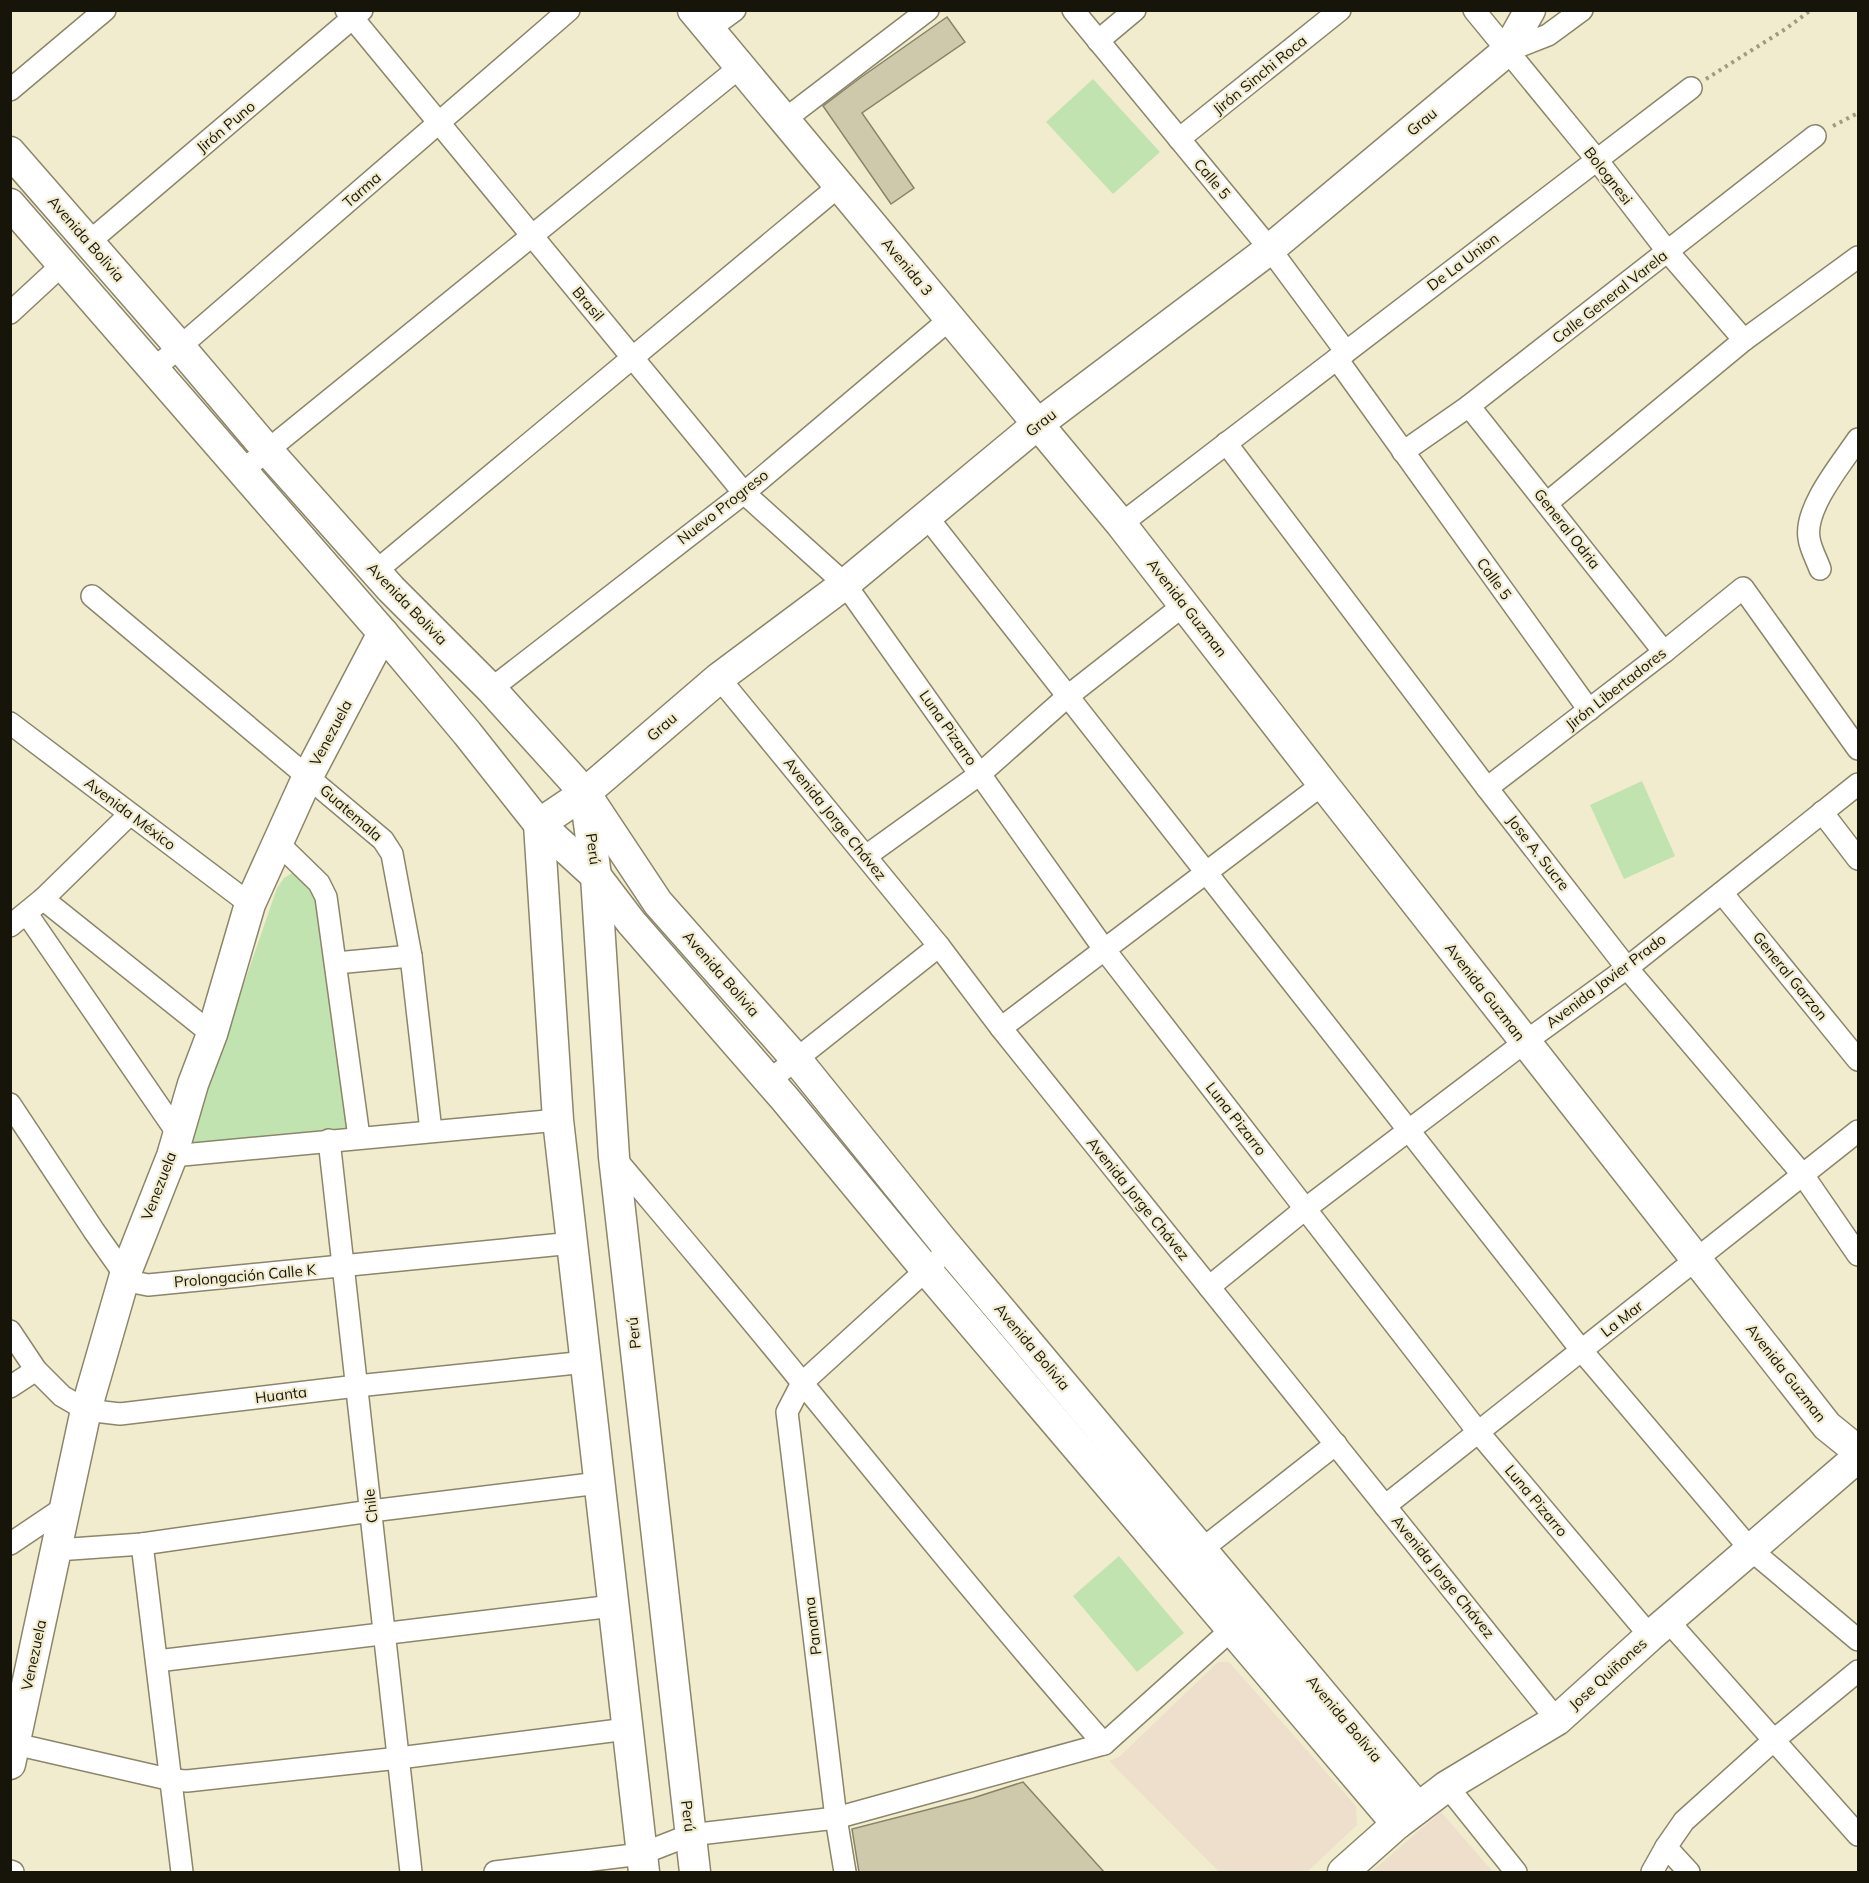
<svg xmlns="http://www.w3.org/2000/svg" width="1869" height="1883" font-family="Mulish,sans-serif">
	<style>
		.education { fill: #eedfcc }
		.green { fill: #c1e3b0 }
		.building { fill: #cfc9ac; stroke: #898369; stroke-width: 1.5 }
		.lines { fill: none; stroke-linecap: round; stroke-linejoin: round }
		.street-casing { stroke: #8b856a; stroke-width: 24 }
		.secondary-casing { stroke: #8b856a; stroke-width: 33 }
		.path { stroke: #9f9a84; stroke-width: 4; stroke-dasharray: 3 4.5; stroke-linecap: butt }
		.street { stroke: #fff; stroke-width: 21 }
		.secondary { stroke: #fff; stroke-width: 30 }
		.labels { text-anchor: middle; stroke-width: 4.5; stroke-linejoin: round; paint-order: stroke }
		.street-label { font-size: 15px; fill: #17150a; stroke: #f2eccf }
	</style>
	<rect width="100%" height="100%" fill="#f2eccf"/>
	<!-- education -->
	<g class="education">
		<polygon points="1218,1662 1229,1662 1356,1806 1357,1825 1307,1872 1219,1872 1109,1761 1119,1757"/>
		<polygon points="1441,1812 1493,1872 1371,1872"/>
	</g>
	<!-- green -->
	<g class="green">
		<polygon points="1093,79 1160,152 1113,194 1046,122"/>
		<polygon points="1642,781 1675,856 1624,879 1590,805"/>
		<polygon points="292,873 300,875 325,901 351,1121 347,1132 194,1150 189,1143 277,888 284,878"/>
		<polygon points="1119,1556 1184,1633 1137,1672 1073,1596"/>
	</g>
	<!-- building -->
	<g class="building">
		<polygon points="947,17 965,42 862,113 914,188 891,204 823,106 860,78"/>
		<polygon points="1023,1782 1104,1872 859,1872 852,1829 973,1798"/>
	</g>
	<g class="lines">
		<defs>
			<g id="street">
				<polyline points="346,10 744,493 845,584 1104,949 1479,1433 1650,1636"/>
				<polyline points="1073,10 1270,249 1346,352"/>
				<polyline points="1474,10 1597,160 1668,252 1744,340"/>
				<polyline points="709,29 735,10"/>
				<polyline points="1098,41 1135,10"/>
				<polyline points="1507,51 1548,35 1582,10"/>
				<polyline points="10,90 105,10"/>
				<polyline points="784,120 928,10"/>
				<polyline points="1179,139 1340,10"/>
				<polyline points="89,242 362,10"/>
				<polyline points="10,313 63,264"/>
				<polyline points="1337,359 1589,710"/>
				<polyline points="154,369 569,10"/>
				<polyline points="1469,406 1664,652"/>
				<polyline points="1226,443 1487,788 1627,968 1803,1175 1858,1255"/>
				<polyline points="1403,452 1469,406 1815,136"/>
				<polyline points="242,471 740,67"/>
				<polyline points="1547,503 1744,340 1858,257"/>
				<polyline points="927,517 1582,1351 1751,1550 1858,1640"/>
				<polyline points="1121,524 1691,88"/>
				<path d="M 1820,569 C 1817,560 1810,548 1809,538 C 1804,508 1842,463 1858,439"/>
				<polyline points="376,571 839,186"/>
				<polyline points="92,596 383,840 392,854 411,956 431,1131"/>
				<polyline points="719,678 939,946 1001,1028 1557,1720"/>
				<polyline points="491,689 744,493 950,319"/>
				<polyline points="10,723 250,904"/>
				<polyline points="1487,788 1664,652 1743,588 1858,749"/>
				<polyline points="1822,812 1858,859"/>
				<polyline points="279,844 319,883 326,897 359,1137"/>
				<polyline points="866,856 980,774 1068,696 1184,605"/>
				<polyline points="1722,893 1858,1060"/>
				<polyline points="43,899 212,1034"/>
				<polyline points="27,914 178,1134"/>
				<polyline points="10,926 43,899 130,814"/>
				<polyline points="336,963 411,956"/>
				<polyline points="1001,1028 1323,784"/>
				<polyline points="770,1080 939,946"/>
				<polyline points="10,1104 94,1231 125,1275 138,1283 148,1285 573,1243"/>
				<polyline points="329,1140 411,1872"/>
				<polyline points="172,1156 558,1120"/>
				<path d="M 614,1157 C 678,1233 742,1308 804,1385 C 903,1506 1001,1627 1104,1744"/>
				<polyline points="1209,1287 1305,1209 1525,1042 1627,968 1858,784"/>
				<polyline points="10,1331 36,1370 62,1396 86,1410 120,1414 357,1386 586,1362"/>
				<polyline points="10,1387 36,1370"/>
				<polyline points="1385,1506 1858,1131"/>
				<polyline points="10,1544 65,1507"/>
				<polyline points="142,1544 182,1872"/>
				<polyline points="57,1550 142,1544 371,1511 599,1483"/>
				<polyline points="1192,1557 1336,1444"/>
				<polyline points="1669,1622 1858,1835"/>
				<polyline points="157,1661 613,1606"/>
				<polyline points="15,1744 172,1780 187,1781 399,1758 627,1729"/>
				<polyline points="1447,1786 1516,1872"/>
				<polyline points="1666,1847 1689,1872"/>
				<polyline points="10,1871 13,1872"/>
				<polyline points="495,1872 641,1854 690,1835 836,1818 1104,1744 1231,1630"/>
				<polyline points="845,1872 836,1818 787,1412 802,1383 936,1261"/>
				<polyline points="1652,1872 1666,1847 1684,1821 1774,1740 1858,1671"/>
			</g>
			<g id="secondary">
				<polyline points="693,10 1121,524 1323,784 1827,1426 1858,1451"/>
				<polyline points="10,152 180,347 268,451 391,589 491,689 585,793 658,903 796,1059 942,1240 1418,1808"/>
				<polyline points="10,204 383,633 467,733 539,824 596,876 631,922 785,1099 918,1260 1397,1824"/>
				<polyline points="586,801 596,876 614,1157 695,1872"/>
				<polyline points="539,824 585,793 719,678 845,584 1038,424 1270,249 1507,51 1530,10"/>
				<polyline points="539,824 558,1120 644,1872"/>
				<polyline points="10,1764 86,1410 125,1275 172,1156 193,1084 212,1034 250,904 308,776 383,633"/>
				<polyline points="1343,1872 1397,1824 1447,1786 1557,1720 1650,1636 1858,1457"/>
			</g>
		</defs>
		<!-- street casing -->
		<use href="#street" class="street-casing"/>
		<!-- secondary casing -->
		<use href="#secondary" class="secondary-casing"/>
		<!-- path -->
		<g class="path">
			<polyline points="1706,79 1787,28 1811,10"/>
			<polyline points="1833,126 1858,113"/>
		</g>
		<!-- street -->
		<use href="#street" class="street"/>
		<!-- secondary -->
		<use href="#secondary" class="secondary"/>
	</g>
	<g class="labels">
		<!-- street labels -->
		<g class="street-label">
			<text transform="translate(1260 75) rotate(-39)" y="5">Jirón Sinchi Roca</text>
			<text transform="translate(1422 122) rotate(-40)" y="5">Grau</text>
			<text transform="translate(226 127) rotate(-40)" y="5">Jirón Puno</text>
			<text transform="translate(1608 176) rotate(52)" y="5">Bolognesi</text>
			<text transform="translate(1212 179) rotate(50)" y="5">Calle 5</text>
			<text transform="translate(362 190) rotate(-41)" y="5">Tarma</text>
			<text transform="translate(86 239) rotate(49)" y="5">Avenida Bolivia</text>
			<text transform="translate(1463 262) rotate(-37)" y="5">De La Union</text>
			<text transform="translate(907 267) rotate(50)" y="5">Avenida 3</text>
			<text transform="translate(1610 297) rotate(-38)" y="5">Calle General Varela</text>
			<text transform="translate(588 304) rotate(50)" y="5">Brasil</text>
			<text transform="translate(1041 423) rotate(-38)" y="5">Grau</text>
			<text transform="translate(723 507) rotate(-38)" y="5">Nuevo Progreso</text>
			<text transform="translate(1567 529) rotate(52)" y="5">General Odria</text>
			<text transform="translate(1494 579) rotate(54)" y="5">Calle 5</text>
			<text transform="translate(407 604) rotate(46)" y="5">Avenida Bolivia</text>
			<text transform="translate(1187 608) rotate(52)" y="5">Avenida Guzman</text>
			<text transform="translate(1616 689) rotate(-38)" y="5">Jirón Libertadores</text>
			<text transform="translate(662 727) rotate(-41)" y="5">Grau</text>
			<text transform="translate(948 728) rotate(55)" y="5">Luna Pizarro</text>
			<text transform="translate(331 733) rotate(-62)" y="5">Venezuela</text>
			<text transform="translate(351 813) rotate(41)" y="5">Guatemala</text>
			<text transform="translate(130 814) rotate(37)" y="5">Avenida México</text>
			<text transform="translate(835 819) rotate(51)" y="5">Avenida Jorge Chávez</text>
			<text transform="translate(593 849) rotate(82)" y="5">Perú</text>
			<text transform="translate(1538 853) rotate(52)" y="5">Jose A. Sucre</text>
			<text transform="translate(721 974) rotate(49)" y="5">Avenida Bolivia</text>
			<text transform="translate(1790 976) rotate(51)" y="5">General Garzon</text>
			<text transform="translate(1606 981) rotate(-37)" y="5">Avenida Javier Prado</text>
			<text transform="translate(1485 992) rotate(52)" y="5">Avenida Guzman</text>
			<text transform="translate(1236 1119) rotate(52)" y="5">Luna Pizarro</text>
			<text transform="translate(159 1186) rotate(-69)" y="5">Venezuela</text>
			<text transform="translate(1138 1199) rotate(51)" y="5">Avenida Jorge Chávez</text>
			<text transform="translate(245 1276) rotate(-5)" y="5">Prolongación Calle K</text>
			<text transform="translate(1622 1319) rotate(-38)" y="5">La Mar</text>
			<text transform="translate(634 1333) rotate(-96)" y="5">Perú</text>
			<text transform="translate(1032 1347) rotate(50)" y="5">Avenida Bolivia</text>
			<text transform="translate(1786 1373) rotate(52)" y="5">Avenida Guzman</text>
			<text transform="translate(281 1395) rotate(-7)" y="5">Huanta</text>
			<text transform="translate(1536 1501) rotate(50)" y="5">Luna Pizarro</text>
			<text transform="translate(371 1506) rotate(-96)" y="5">Chile</text>
			<text transform="translate(1443 1577) rotate(51)" y="5">Avenida Jorge Chávez</text>
			<text transform="translate(813 1626) rotate(-97)" y="5">Panama</text>
			<text transform="translate(34 1655) rotate(-78)" y="5">Venezuela</text>
			<text transform="translate(1608 1674) rotate(-42)" y="5">Jose Quiñones</text>
			<text transform="translate(1344 1719) rotate(50)" y="5">Avenida Bolivia</text>
			<text transform="translate(688 1816) rotate(83)" y="5">Perú</text>
		</g>
	</g>
	<!-- border -->
	<rect width="1869" height="1883" fill="none" stroke="#17150a" stroke-width="24"/>
</svg>
